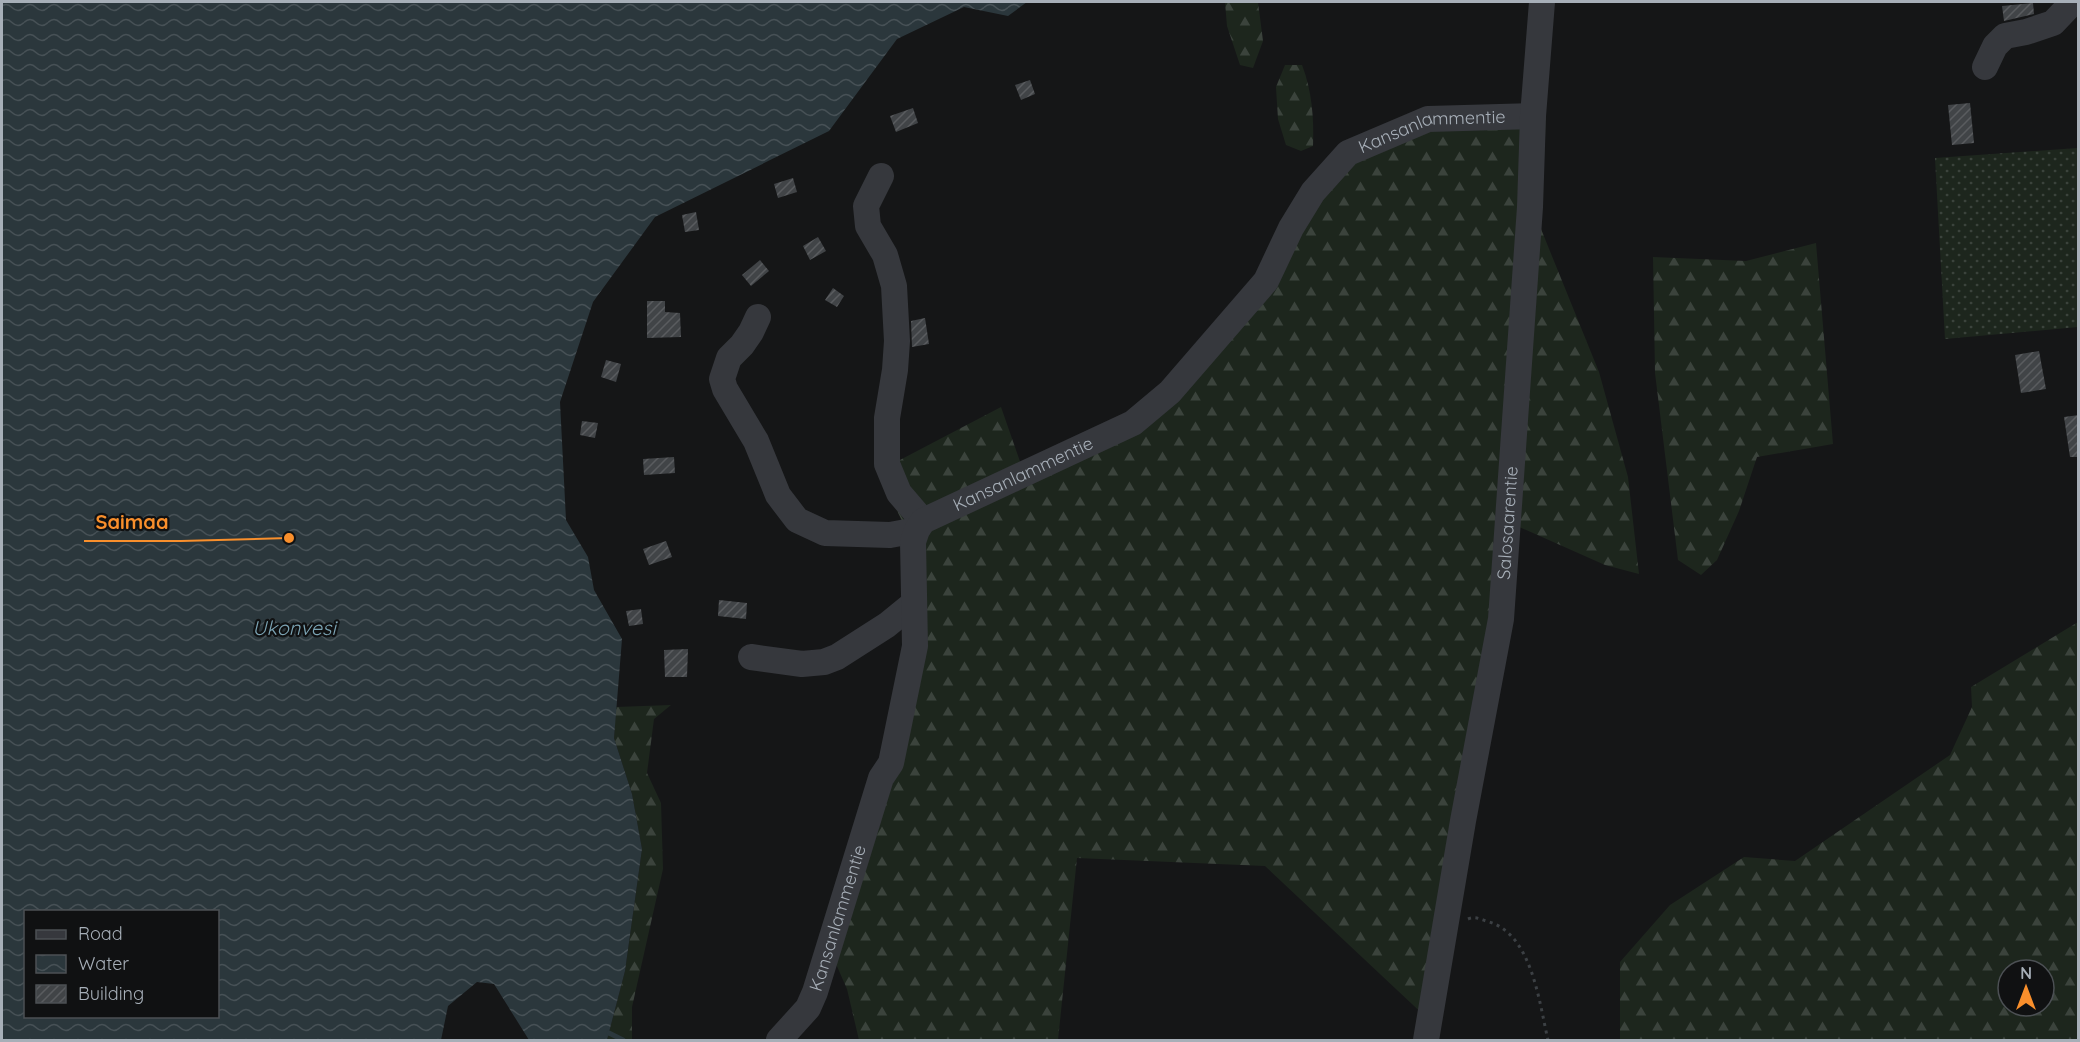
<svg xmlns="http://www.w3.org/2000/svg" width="2080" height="1042" font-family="Quicksand,sans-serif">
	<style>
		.grass { fill: url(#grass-dots) }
		.forest { fill: url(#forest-firs); fill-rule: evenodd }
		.water { fill: url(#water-waves); fill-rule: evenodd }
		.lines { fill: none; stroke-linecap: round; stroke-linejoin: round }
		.stream { stroke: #2b373c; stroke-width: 5 }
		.building { fill: url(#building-hatch) }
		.path { stroke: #3c4044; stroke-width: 3; stroke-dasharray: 3 4.5; stroke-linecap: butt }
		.minor { stroke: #36383d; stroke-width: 26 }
		.labels { text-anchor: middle; stroke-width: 4.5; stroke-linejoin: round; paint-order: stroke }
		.street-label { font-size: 18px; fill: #a7afb8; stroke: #101112 }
		.water-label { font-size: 20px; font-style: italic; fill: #7ca4b4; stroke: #101112 }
		.leader { fill: none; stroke: #f98f2c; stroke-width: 2 }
		.callout-dot { fill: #f98f2c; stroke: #101112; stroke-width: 2 }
		.callout-label { font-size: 20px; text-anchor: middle; font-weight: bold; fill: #f98f2c; stroke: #101112; stroke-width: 4.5; stroke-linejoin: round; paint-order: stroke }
	</style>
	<defs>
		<pattern id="grass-dots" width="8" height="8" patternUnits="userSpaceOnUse" patternTransform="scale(1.5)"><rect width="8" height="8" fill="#1d261d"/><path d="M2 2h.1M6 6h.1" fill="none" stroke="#3b433c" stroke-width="1.8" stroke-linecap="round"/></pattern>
		<pattern id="forest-firs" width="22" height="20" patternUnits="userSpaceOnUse" patternTransform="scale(1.5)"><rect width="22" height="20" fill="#1d261d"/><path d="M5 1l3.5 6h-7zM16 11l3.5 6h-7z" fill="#3b433c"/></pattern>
		<pattern id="water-waves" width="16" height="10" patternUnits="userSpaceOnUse" patternTransform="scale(1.5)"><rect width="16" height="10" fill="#2b373c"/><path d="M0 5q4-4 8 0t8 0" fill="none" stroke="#475156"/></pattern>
		<pattern id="building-hatch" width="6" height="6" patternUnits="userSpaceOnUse" patternTransform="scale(1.5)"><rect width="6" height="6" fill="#414447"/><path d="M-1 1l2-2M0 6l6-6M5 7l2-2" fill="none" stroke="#5a5c5f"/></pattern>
	</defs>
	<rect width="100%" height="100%" fill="#151617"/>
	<!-- grass -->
	<polygon class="grass" points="2078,148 2078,327 1945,339 1935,158"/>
	<!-- forest -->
	<g class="forest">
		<polygon points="1225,2 1258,2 1263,41 1253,68 1240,65 1227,26"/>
		<path d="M 1285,65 L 1302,65 C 1312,91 1314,118 1313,146 L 1301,151 L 1286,145 L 1278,119 L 1276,87 Z"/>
		<polygon points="1546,115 1541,229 1599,372 1628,477 1639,574 1605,565 1508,522 1429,1020 1265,866 1077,858 1058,1040 859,1040 847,989 836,964 891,763 913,542 877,472 1001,407 1024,473 1170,392 1348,153 1428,119"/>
		<polygon points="1816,243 1833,444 1757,457 1739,511 1717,560 1701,575 1678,560 1655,373 1653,257 1746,261"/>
		<path d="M 2078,622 L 2078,1040 L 1620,1040 L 1620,962 L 1670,905 L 1744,857 L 1795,861 L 1950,755 L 1972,707 L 1971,687 ZM 2008,970 L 2044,970 L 2044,1006 L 2008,1006 Z"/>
		<polygon points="671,705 654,719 647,773 661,803 663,869 632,1007 632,1040 607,1040 625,971 642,849 632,794 614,738 616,707"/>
	</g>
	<!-- water -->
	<path class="water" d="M 2,2 L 1027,2 L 1008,16 L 964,7 L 897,39 L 829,131 L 655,217 L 593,302 L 560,402 L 566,520 L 588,557 L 594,590 L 622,639 L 614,738 L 632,794 L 642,849 L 625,971 L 607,1040 L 529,1040 L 494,984 L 477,982 L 448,1006 L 441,1040 L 2,1040 ZM 26,912 L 218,912 L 218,1016 L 26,1016 Z"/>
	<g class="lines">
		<!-- stream -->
		<polyline class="stream" points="609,1033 623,1040"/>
	</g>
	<!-- building -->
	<g class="building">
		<polygon points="2033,3 2034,14 2004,21 2002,6"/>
		<polygon points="1030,80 1035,94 1021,100 1015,85"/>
		<polygon points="1970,103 1974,143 1952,145 1948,105"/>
		<polygon points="913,108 918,123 896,132 890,116"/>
		<polygon points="793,178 797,192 778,198 774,184"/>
		<polygon points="696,212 699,230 685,232 682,215"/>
		<polygon points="818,237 826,251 810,260 803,246"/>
		<polygon points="760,260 769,271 751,286 742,275"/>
		<polygon points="833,288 844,296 837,307 825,300"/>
		<polygon points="647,301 665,301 665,312 680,313 681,337 647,338"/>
		<polygon points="925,318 929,344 912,347 911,321"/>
		<polygon points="2039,351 2046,389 2021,393 2015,355"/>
		<polygon points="606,360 621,364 616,382 601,377"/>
		<polygon points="2079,415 2079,457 2070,457 2064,417"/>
		<polygon points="582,421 598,423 595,438 580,435"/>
		<polygon points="674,457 675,473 644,475 643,459"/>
		<polygon points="666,541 672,557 649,565 643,549"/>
		<polygon points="719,600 747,603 746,619 718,616"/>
		<polygon points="641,609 643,624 629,626 626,611"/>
		<polygon points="688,649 687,677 665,677 664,650"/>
	</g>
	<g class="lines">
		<!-- path -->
		<path class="path" d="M 1468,919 C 1475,916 1480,919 1486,921 C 1532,932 1539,1002 1548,1040"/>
		<!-- minor -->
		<g class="minor">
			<polyline points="1985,67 1995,46 2005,36 2026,32 2053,23 2073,2"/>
			<polyline points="881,176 866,206 868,226 885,255 894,286 897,341 895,370 887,418 887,464 899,493 923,521"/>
			<polyline points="758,317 751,332 742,345 729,358 722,379 725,389 756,441 778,495 797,520 825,533 890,535 917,530"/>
			<polyline points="751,657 802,664 824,662 837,657 887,625 914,603"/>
			<path id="s1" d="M 779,1040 L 808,1008 L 815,992 L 881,778 L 891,763 L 915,646 L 913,542 L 917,530 L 923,521 L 1133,423 L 1170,392 L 1266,281 L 1291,228 L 1313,192 L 1348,153 L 1428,119 L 1533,116"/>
			<path id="s2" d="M 1426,1040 L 1463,821 L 1501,619 L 1530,207 L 1533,116 L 1542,2"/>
		</g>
	</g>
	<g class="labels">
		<!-- street labels -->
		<g class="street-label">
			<text dy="6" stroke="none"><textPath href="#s1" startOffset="1218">Kansanlammentie</textPath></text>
			<text dy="6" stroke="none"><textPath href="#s1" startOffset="660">Kansanlammentie</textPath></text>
			<text dy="6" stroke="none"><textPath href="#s2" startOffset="524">Salosaarentie</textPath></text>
			<text dy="6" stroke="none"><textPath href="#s1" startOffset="138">Kansanlammentie</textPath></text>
		</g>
		<!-- water labels -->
		<g class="water-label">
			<text x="294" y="635">Ukonvesi</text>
		</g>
	</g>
	<!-- callouts -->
	<path class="leader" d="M289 538L181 541H84"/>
	<circle class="callout-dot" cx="289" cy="538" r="6"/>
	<g class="callout-label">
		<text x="132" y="529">Saimaa</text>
	</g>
	<!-- border -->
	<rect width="2080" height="1042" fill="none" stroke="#a7afb8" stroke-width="6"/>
	<!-- legend -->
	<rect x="24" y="910" width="195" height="108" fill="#101112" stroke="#4c5054" stroke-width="1.5"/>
	<rect x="36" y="930" width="30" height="9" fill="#36383d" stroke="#4c5054" stroke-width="1.5"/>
	<text x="78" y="940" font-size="18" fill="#a7afb8">Road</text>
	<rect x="36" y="955" width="30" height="18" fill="url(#water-waves)" stroke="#4c5054" stroke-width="1.5"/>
	<text x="78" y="970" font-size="18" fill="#a7afb8">Water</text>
	<rect x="36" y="985" width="30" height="18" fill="url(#building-hatch)" stroke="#4c5054" stroke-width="1.5"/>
	<text x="78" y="1000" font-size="18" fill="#a7afb8">Building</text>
	<!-- north arrow -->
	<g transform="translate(2026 988)"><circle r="28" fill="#101112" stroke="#4c5054" stroke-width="1.5"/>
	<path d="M0-4.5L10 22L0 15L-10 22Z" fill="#f98f2c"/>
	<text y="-9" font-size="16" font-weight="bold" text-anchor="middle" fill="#a7afb8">N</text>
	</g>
</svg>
